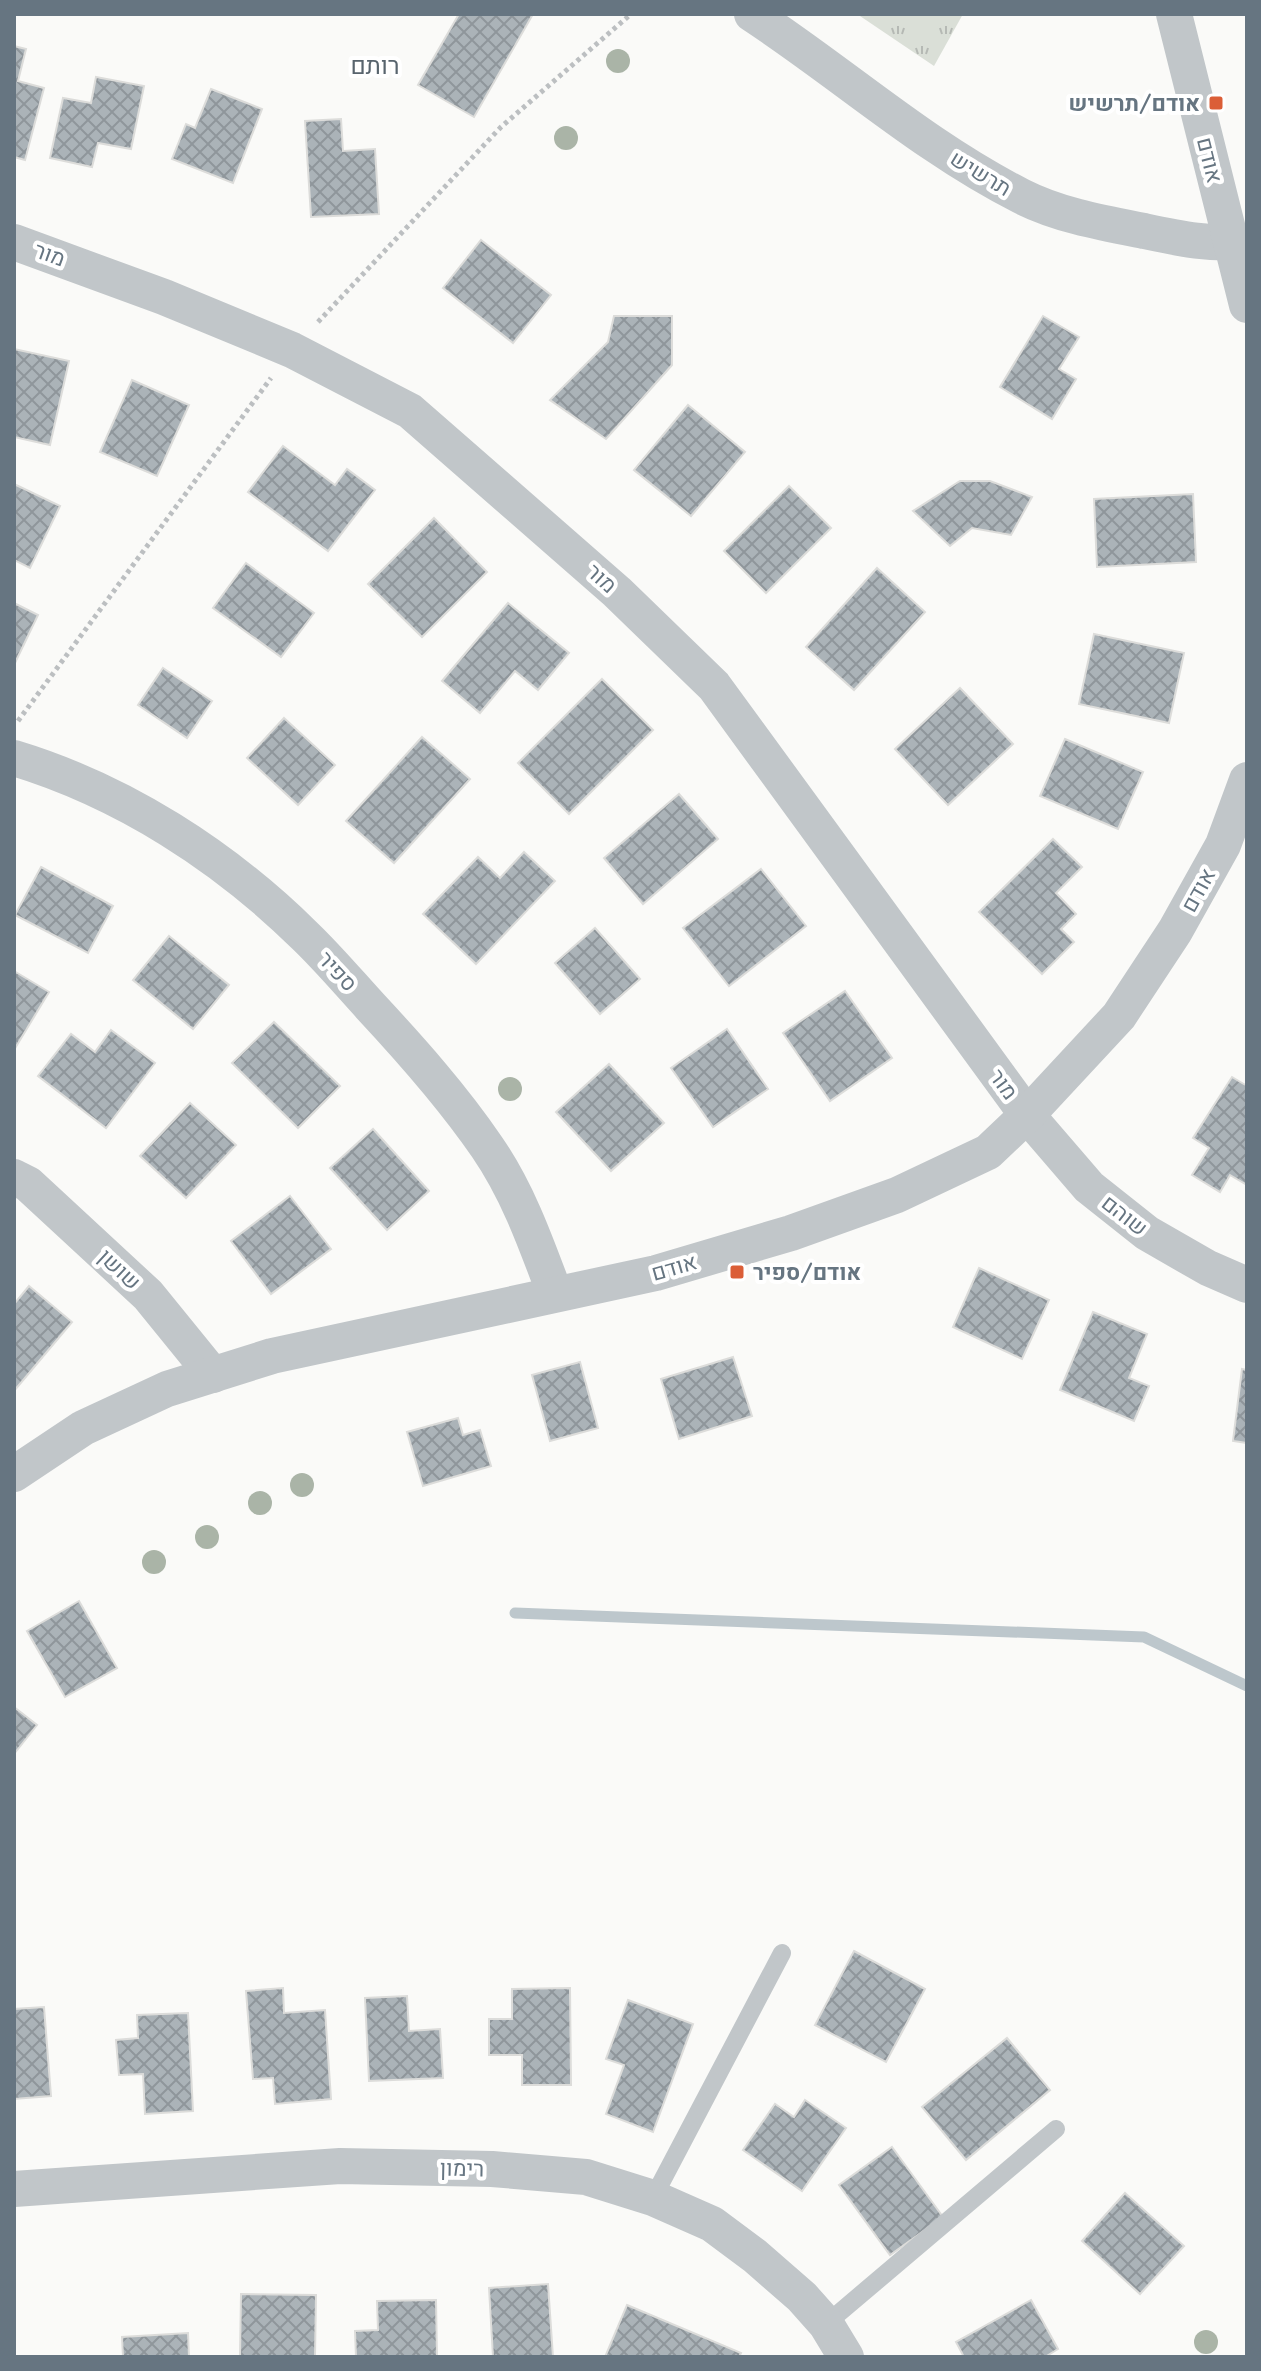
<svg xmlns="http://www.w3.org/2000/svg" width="1261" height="2371" font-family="Quicksand,Heebo,sans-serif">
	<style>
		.park { fill: url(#park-tufts) }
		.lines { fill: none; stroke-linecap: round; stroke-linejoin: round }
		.stream { stroke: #bdc7cc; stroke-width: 11 }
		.building { fill: url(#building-cross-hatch); stroke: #dcdcda; stroke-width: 2 }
		.path { stroke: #bcbfc1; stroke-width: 5; stroke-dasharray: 4 4; stroke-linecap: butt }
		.service { stroke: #c1c6c9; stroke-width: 18 }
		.minor { stroke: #c1c6c9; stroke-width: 36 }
		.tree { fill: #aab4a7 }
		.poi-dot { fill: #db5e37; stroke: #fff; stroke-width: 3 }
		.labels { text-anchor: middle; stroke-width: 8; stroke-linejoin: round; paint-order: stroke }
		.poi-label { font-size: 22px; font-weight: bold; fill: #667581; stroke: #fff; text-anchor: end }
		.street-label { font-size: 22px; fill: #667581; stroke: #fff }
		.neighbourhood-label { font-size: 24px; fill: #58646d; stroke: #fff }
	</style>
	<defs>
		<pattern id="park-tufts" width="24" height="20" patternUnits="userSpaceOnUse" patternTransform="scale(2)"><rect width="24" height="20" fill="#dadfd7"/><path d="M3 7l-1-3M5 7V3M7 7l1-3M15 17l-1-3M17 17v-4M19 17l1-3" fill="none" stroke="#b5b9b4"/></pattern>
		<pattern id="building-cross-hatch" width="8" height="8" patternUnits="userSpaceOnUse" patternTransform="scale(2)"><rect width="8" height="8" fill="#abb3b8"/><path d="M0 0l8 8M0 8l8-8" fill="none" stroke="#8f969b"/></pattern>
	</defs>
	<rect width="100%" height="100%" fill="#fafaf8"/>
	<!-- park -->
	<polygon class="park" points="857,14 963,14 934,66"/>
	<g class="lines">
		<!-- stream -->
		<polyline class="stream" points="515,1613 1144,1637 1247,1686"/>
	</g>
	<!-- building -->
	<g class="building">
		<polygon points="459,14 533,14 474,117 418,85"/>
		<polygon points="14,46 26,49 18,81 44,88 25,160 14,157"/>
		<polygon points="96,77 144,86 131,149 98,143 92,167 50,158 63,98 91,103"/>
		<polygon points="211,89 262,109 233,183 172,159 186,124 195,128"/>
		<polygon points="341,119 343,151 375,149 379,214 311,217 305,121"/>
		<polygon points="481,240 551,295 513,343 443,288"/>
		<polygon points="614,316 672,316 672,365 606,439 550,400 608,342"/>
		<polygon points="1043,316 1079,337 1059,369 1076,379 1052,419 1000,387"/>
		<polygon points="14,349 69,361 50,445 14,437"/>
		<polygon points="132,380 189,405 157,476 100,452"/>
		<polygon points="688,405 745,452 691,516 634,470"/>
		<polygon points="283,446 335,485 347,469 375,490 328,551 248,492"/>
		<polygon points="960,481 990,481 1032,497 1011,535 972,528 950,546 913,511"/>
		<polygon points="14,484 60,506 30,568 14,560"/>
		<polygon points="789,486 831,528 766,593 724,551"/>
		<polygon points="1193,494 1196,562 1097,567 1094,499"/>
		<polygon points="434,518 487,572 422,637 368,584"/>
		<polygon points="246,563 314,613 281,657 213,608"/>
		<polygon points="877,568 925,612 854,690 806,647"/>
		<polygon points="14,603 38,615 14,665"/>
		<polygon points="508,603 569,653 538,690 515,671 480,713 442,681"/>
		<polygon points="1094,634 1184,653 1169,723 1079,704"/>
		<polygon points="163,668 212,701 187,738 138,705"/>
		<polygon points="602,679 653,730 569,814 518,763"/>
		<polygon points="960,688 1013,744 948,805 895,749"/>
		<polygon points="284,718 335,765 298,805 247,758"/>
		<polygon points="422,737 470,779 394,863 346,821"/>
		<polygon points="1065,739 1143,772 1118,829 1040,796"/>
		<polygon points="679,794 718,839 643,904 604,858"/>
		<polygon points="1053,839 1082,867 1056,893 1076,914 1061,929 1074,942 1042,974 979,912"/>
		<polygon points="524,852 555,881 476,964 423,914 478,857 500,878"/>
		<polygon points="41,867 113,906 88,953 15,915"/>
		<polygon points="761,869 806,926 729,986 683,928"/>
		<polygon points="595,928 640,979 600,1014 555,963"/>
		<polygon points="169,936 229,985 193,1029 133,980"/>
		<polygon points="14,971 49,992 14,1050"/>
		<polygon points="845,991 892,1058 830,1101 783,1033"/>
		<polygon points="274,1022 340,1086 298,1128 232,1063"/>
		<polygon points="727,1029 768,1089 713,1127 671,1068"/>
		<polygon points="111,1030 155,1063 106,1128 38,1076 71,1034 95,1052"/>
		<polygon points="609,1064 664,1123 611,1171 556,1112"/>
		<polygon points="1232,1077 1247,1086 1247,1185 1230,1175 1220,1192 1192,1175 1209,1148 1193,1138"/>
		<polygon points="190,1103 236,1145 186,1198 140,1156"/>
		<polygon points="373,1129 429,1191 387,1230 330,1168"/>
		<polygon points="290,1196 331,1249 271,1294 231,1241"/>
		<polygon points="979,1268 1049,1300 1022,1359 953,1327"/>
		<polygon points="29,1286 72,1322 14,1391 14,1304"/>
		<polygon points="1093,1312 1147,1334 1129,1378 1149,1386 1134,1421 1060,1390"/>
		<polygon points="733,1357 752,1416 679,1439 661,1379"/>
		<polygon points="580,1362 598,1428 550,1441 532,1375"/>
		<polygon points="1242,1369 1247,1370 1247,1443 1233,1441"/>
		<polygon points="458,1418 463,1435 480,1430 491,1466 423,1486 407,1432"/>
		<polygon points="79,1601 117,1668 65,1697 27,1631"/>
		<polygon points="14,1707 37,1725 14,1754"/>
		<polygon points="854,1951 925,1989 886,2062 815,2025"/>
		<polygon points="283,1988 284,2013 325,2010 331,2099 275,2104 273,2078 253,2079 246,1991"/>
		<polygon points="570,1988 571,2085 522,2085 522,2055 489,2055 489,2019 512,2019 512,1989"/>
		<polygon points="407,1996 409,2031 440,2029 443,2078 369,2081 365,1998"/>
		<polygon points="628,2000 693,2024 653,2132 606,2114 624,2065 606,2059"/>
		<polygon points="44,2007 51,2096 14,2099 14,2009"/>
		<polygon points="188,2013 193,2111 145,2114 143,2074 119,2075 116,2040 138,2038 137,2015"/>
		<polygon points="1007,2038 1050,2090 966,2160 922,2107"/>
		<polygon points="805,2100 846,2128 802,2191 743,2150 775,2104 794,2117"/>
		<polygon points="892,2147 943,2217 890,2255 839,2185"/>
		<polygon points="1125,2193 1184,2246 1140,2294 1082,2241"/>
		<polygon points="548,2284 553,2357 493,2357 489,2288"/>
		<polygon points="241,2294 316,2295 315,2357 240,2357"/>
		<polygon points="436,2300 437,2357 356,2357 355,2331 378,2330 377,2301"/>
		<polygon points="1031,2300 1058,2349 1045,2357 964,2357 956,2342"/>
		<polygon points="627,2305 741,2353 739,2357 605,2357"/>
		<polygon points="188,2333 189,2357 123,2357 122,2337"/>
	</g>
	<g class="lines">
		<!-- path -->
		<g class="path">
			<polyline points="318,322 501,127 631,14"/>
			<polyline points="18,721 271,378"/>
		</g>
		<!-- service -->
		<g class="service">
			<polyline points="653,2198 782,1953"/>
			<polyline points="826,2324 1056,2129"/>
		</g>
		<!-- minor -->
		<g class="minor">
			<path d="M 752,14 C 842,73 924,147 1021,196 C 1058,215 1103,223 1144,231 C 1177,238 1214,246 1247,241"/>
			<polyline points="1174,14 1247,305"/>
			<polyline points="14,242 164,297 292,350 410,411 617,592 714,686 1027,1115 1089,1187 1147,1233 1208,1268 1247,1285"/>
			<path d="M 14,758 C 123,791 224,856 305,936 C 328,958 349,983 371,1007 C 412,1051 453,1097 487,1147 C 518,1192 536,1243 555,1294"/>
			<polyline points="14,1177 28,1184 148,1295 213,1375"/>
			<polyline points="14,1474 83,1428 167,1389 272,1356 656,1273 791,1233 897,1195 988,1152 1027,1115 1119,1016 1175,931 1223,845 1247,780"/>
			<polyline points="14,2189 340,2166 492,2169 586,2177 653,2198 712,2224 755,2256 802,2297 826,2324 846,2357"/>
		</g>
	</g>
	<!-- trees -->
	<g class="tree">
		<circle cx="618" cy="61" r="12"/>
		<circle cx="566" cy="138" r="12"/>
		<circle cx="510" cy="1089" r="12"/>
		<circle cx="302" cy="1485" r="12"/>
		<circle cx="260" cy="1503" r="12"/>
		<circle cx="207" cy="1537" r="12"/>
		<circle cx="154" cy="1562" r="12"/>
		<circle cx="1206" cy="2342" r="12"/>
	</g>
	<!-- markers -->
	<g class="poi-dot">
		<rect x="1208" y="95" width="16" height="16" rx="4"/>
		<rect x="729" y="1264" width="16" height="16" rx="4"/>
	</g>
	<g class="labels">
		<!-- poi labels -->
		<g class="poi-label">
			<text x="1200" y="111">אודם/תרשיש</text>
			<text x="753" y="1280" text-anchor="start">אודם/ספיר</text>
		</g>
		<!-- street labels -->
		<g class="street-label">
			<text transform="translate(1210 160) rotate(76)" y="8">אודם</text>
			<text transform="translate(981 173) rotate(31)" y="8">תרשיש</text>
			<text transform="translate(50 254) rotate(20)" y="8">מור</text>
			<text transform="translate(602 578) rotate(42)" y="8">מור</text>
			<text transform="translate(1198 890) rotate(-61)" y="8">אודם</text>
			<text transform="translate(338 971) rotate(47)" y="8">ספיר</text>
			<text transform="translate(1004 1084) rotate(53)" y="8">מור</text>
			<text transform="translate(1125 1215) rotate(38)" y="8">שוהם</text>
			<text transform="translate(674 1267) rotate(-16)" y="8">אודם</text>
			<text transform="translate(120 1269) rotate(43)" y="8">שושן</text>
			<text transform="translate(462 2168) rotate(1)" y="8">רימון</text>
		</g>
		<!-- neighbourhood labels -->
		<g class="neighbourhood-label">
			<text x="375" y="74">רותם</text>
		</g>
	</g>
	<!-- border -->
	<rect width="1261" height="2371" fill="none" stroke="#667581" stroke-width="32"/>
</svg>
